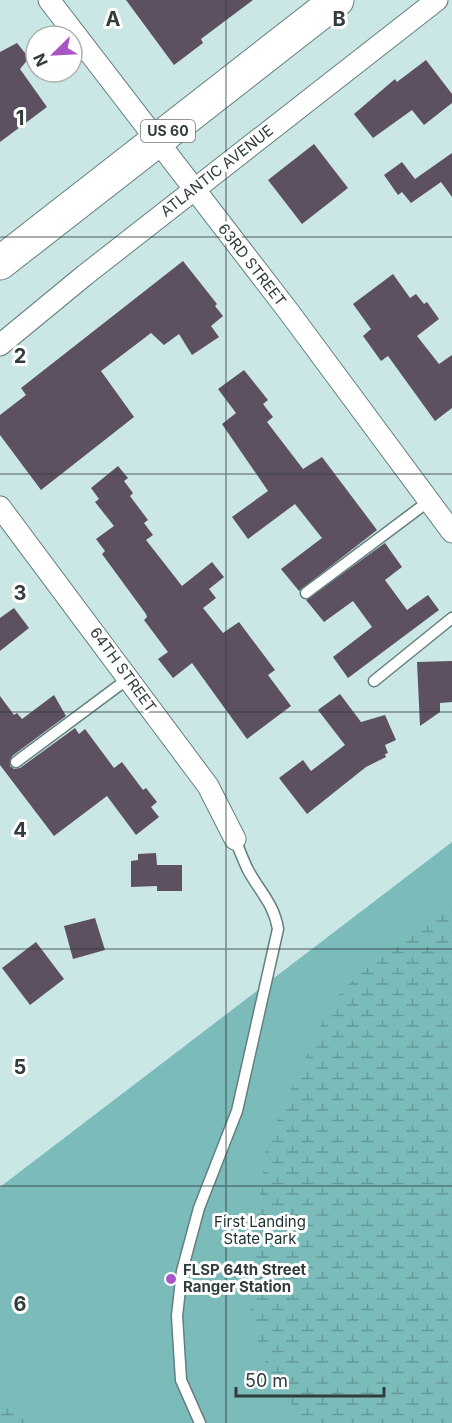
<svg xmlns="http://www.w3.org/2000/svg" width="452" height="1423" font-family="Inter,sans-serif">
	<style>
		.green { fill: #7bbcbb }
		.wetland { fill: url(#wetland-marsh) }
		.building { fill: #5d5061 }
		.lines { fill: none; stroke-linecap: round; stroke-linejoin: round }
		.service-casing { stroke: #657f7f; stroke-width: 13 }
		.minor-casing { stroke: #657f7f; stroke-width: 23 }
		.trunk-casing { stroke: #657f7f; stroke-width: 35 }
		.service { stroke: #fff; stroke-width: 10 }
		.minor { stroke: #fff; stroke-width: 21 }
		.trunk { stroke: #fff; stroke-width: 33 }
		.grid { fill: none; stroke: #313c3c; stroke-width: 1.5; stroke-opacity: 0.55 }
		.poi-dot { fill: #aa55c4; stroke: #fff; stroke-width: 2 }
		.labels { text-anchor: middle; stroke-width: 6; stroke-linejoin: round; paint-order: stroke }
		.shield { fill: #fff; stroke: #6f7676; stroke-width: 1.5 }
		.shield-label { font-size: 14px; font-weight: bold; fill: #313c3c }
		.street-label { font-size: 15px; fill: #313c3c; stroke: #fff }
		.park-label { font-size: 15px; fill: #1c3131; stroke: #fff }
		.poi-label { font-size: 15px; font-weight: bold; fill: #313c3c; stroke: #fff; text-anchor: start }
		.grid-label { font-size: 20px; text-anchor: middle; font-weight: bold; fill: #313c3c; stroke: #fff; stroke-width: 6; stroke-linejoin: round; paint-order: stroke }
	</style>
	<defs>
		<pattern id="wetland-marsh" width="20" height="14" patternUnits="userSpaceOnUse" patternTransform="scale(1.5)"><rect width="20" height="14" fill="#7bbcbb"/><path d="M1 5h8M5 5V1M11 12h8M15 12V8" fill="none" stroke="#659a99"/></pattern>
	</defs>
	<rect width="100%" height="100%" fill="#cae7e6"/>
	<!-- green -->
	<polygon class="green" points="452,842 452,1423 0,1423 0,1187"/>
	<!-- wetland -->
	<g class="wetland">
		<polygon points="452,898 452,1423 305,1423 268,1370 255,1332 247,1294 267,1142 331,1003 385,948"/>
		<polygon points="0,1396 44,1423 0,1423"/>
	</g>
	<!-- building -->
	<g class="building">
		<polygon points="126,0 253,0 201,39 203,43 174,65"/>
		<polygon points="17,43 29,58 20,69 47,107 0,142 0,52"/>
		<polygon points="426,60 452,94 452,103 424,125 412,110 373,138 354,114 395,79 397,82"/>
		<polygon points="314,144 348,188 302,224 268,180"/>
		<polygon points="452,153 452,197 441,182 411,203 402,192 398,195 384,175 402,162 415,179"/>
		<polygon points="183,261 217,304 215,306 223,316 211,326 219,337 192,355 179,334 164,345 151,333 101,371 134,417 41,490 0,435 0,415 26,395 21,388"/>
		<polygon points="393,274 410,298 416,294 424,304 427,302 439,319 417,336 439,364 452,355 452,408 435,421 388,356 381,361 363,336 371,329 353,304"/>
		<polygon points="244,370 268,400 263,404 273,417 267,422 303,469 322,457 377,530 299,591 281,569 322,538 295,504 248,539 232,517 268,491 222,424 236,413 218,389"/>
		<polygon points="118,466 128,478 124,481 133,493 130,496 148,520 144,523 153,535 146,540 182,586 212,562 224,577 209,589 216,598 203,608 223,633 239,622 275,670 268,675 291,706 247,739 192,663 173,678 158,659 168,652 144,620 147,617 146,614 102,554 105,551 96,539 114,526 95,502 99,499 91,488"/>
		<polygon points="385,543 402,567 385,580 407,610 428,595 439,610 348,678 333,657 372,627 353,601 324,622 306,600"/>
		<polygon points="14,608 29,628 0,651 0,618"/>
		<polygon points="452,661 452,702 440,703 440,712 420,726 417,662"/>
		<polygon points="340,694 361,722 385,715 396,740 385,745 388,753 385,754 386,757 366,767 307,814 279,778 303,760 311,771 345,745 318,710"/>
		<polygon points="54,695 66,716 12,756 10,766 14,769 20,768 75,728 79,734 85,729 114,768 122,762 143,790 146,788 157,802 151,807 159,817 136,835 107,796 54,836 0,765 0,696 14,715 17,713 22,719"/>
		<polygon points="156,853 157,865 182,865 182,891 157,891 157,886 131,887 131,861 138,860 138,854"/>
		<polygon points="95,918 105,950 73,959 64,926"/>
		<polygon points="36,942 64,979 30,1005 2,968"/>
	</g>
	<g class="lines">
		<defs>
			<g id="service">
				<polyline points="306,593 429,501"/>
				<polyline points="374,681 452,618"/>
				<polyline points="16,762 129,678"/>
				<path d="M 200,1423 L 181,1380 L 177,1316 L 182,1271 L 199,1208 L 237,1111 L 278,929 C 274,904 260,892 248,870 C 243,860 239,849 235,839"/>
			</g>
			<g id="minor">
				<polyline points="49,0 289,312 452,532"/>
				<polyline points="0,345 85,275 437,0"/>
				<polyline points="0,507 208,786 235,839"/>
			</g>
			<polyline id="trunk" points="0,263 337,0"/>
		</defs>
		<!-- service casing -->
		<use href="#service" class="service-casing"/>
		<!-- minor casing -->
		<use href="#minor" class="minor-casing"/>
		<!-- trunk casing -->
		<use href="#trunk" class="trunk-casing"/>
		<!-- service -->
		<use href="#service" class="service"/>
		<!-- minor -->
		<use href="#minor" class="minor"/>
		<!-- trunk -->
		<use href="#trunk" class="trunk"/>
	</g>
	<!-- grid -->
	<path class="grid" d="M 226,0 L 226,1423M 0,237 L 452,237M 0,474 L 452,474M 0,712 L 452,712M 0,949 L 452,949M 0,1186 L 452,1186"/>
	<!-- markers -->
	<circle class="poi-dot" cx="171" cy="1279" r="6"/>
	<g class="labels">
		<!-- shield labels -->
		<rect class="shield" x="141" y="120" width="54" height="22" rx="4.5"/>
		<g class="shield-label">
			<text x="168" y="136">US 60</text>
		</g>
		<!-- street labels -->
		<g class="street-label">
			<text transform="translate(217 171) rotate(-38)" y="5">ATLANTIC AVENUE</text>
			<text transform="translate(252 265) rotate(52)" y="5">63RD STREET</text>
			<text transform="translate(123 670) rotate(54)" y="5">64TH STREET</text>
		</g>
		<!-- park labels -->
		<g class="park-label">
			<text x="260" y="1227">First Landing<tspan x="260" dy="17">State Park</tspan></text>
		</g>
		<!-- poi labels -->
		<g class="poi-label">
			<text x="183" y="1275">FLSP 64th Street<tspan x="183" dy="17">Ranger Station</tspan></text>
		</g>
	</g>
	<g class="grid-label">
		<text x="113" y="26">A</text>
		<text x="339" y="26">B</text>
		<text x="20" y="125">1</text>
		<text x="20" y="363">2</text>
		<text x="20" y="600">3</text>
		<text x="20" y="837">4</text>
		<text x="20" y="1074">5</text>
		<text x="20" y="1311">6</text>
	</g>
	<!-- north arrow -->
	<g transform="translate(54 54) rotate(246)"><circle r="28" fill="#ffffff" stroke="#adb1b1" stroke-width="1.5"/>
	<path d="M0-4.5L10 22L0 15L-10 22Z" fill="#aa55c4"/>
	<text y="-9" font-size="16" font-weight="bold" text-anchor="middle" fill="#313c3c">N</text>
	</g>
	<!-- scale -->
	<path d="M236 1387v9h148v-9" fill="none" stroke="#313c3c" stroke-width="3"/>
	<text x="245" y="1387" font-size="18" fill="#313c3c" stroke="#ffffff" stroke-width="4.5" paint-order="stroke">50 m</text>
</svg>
